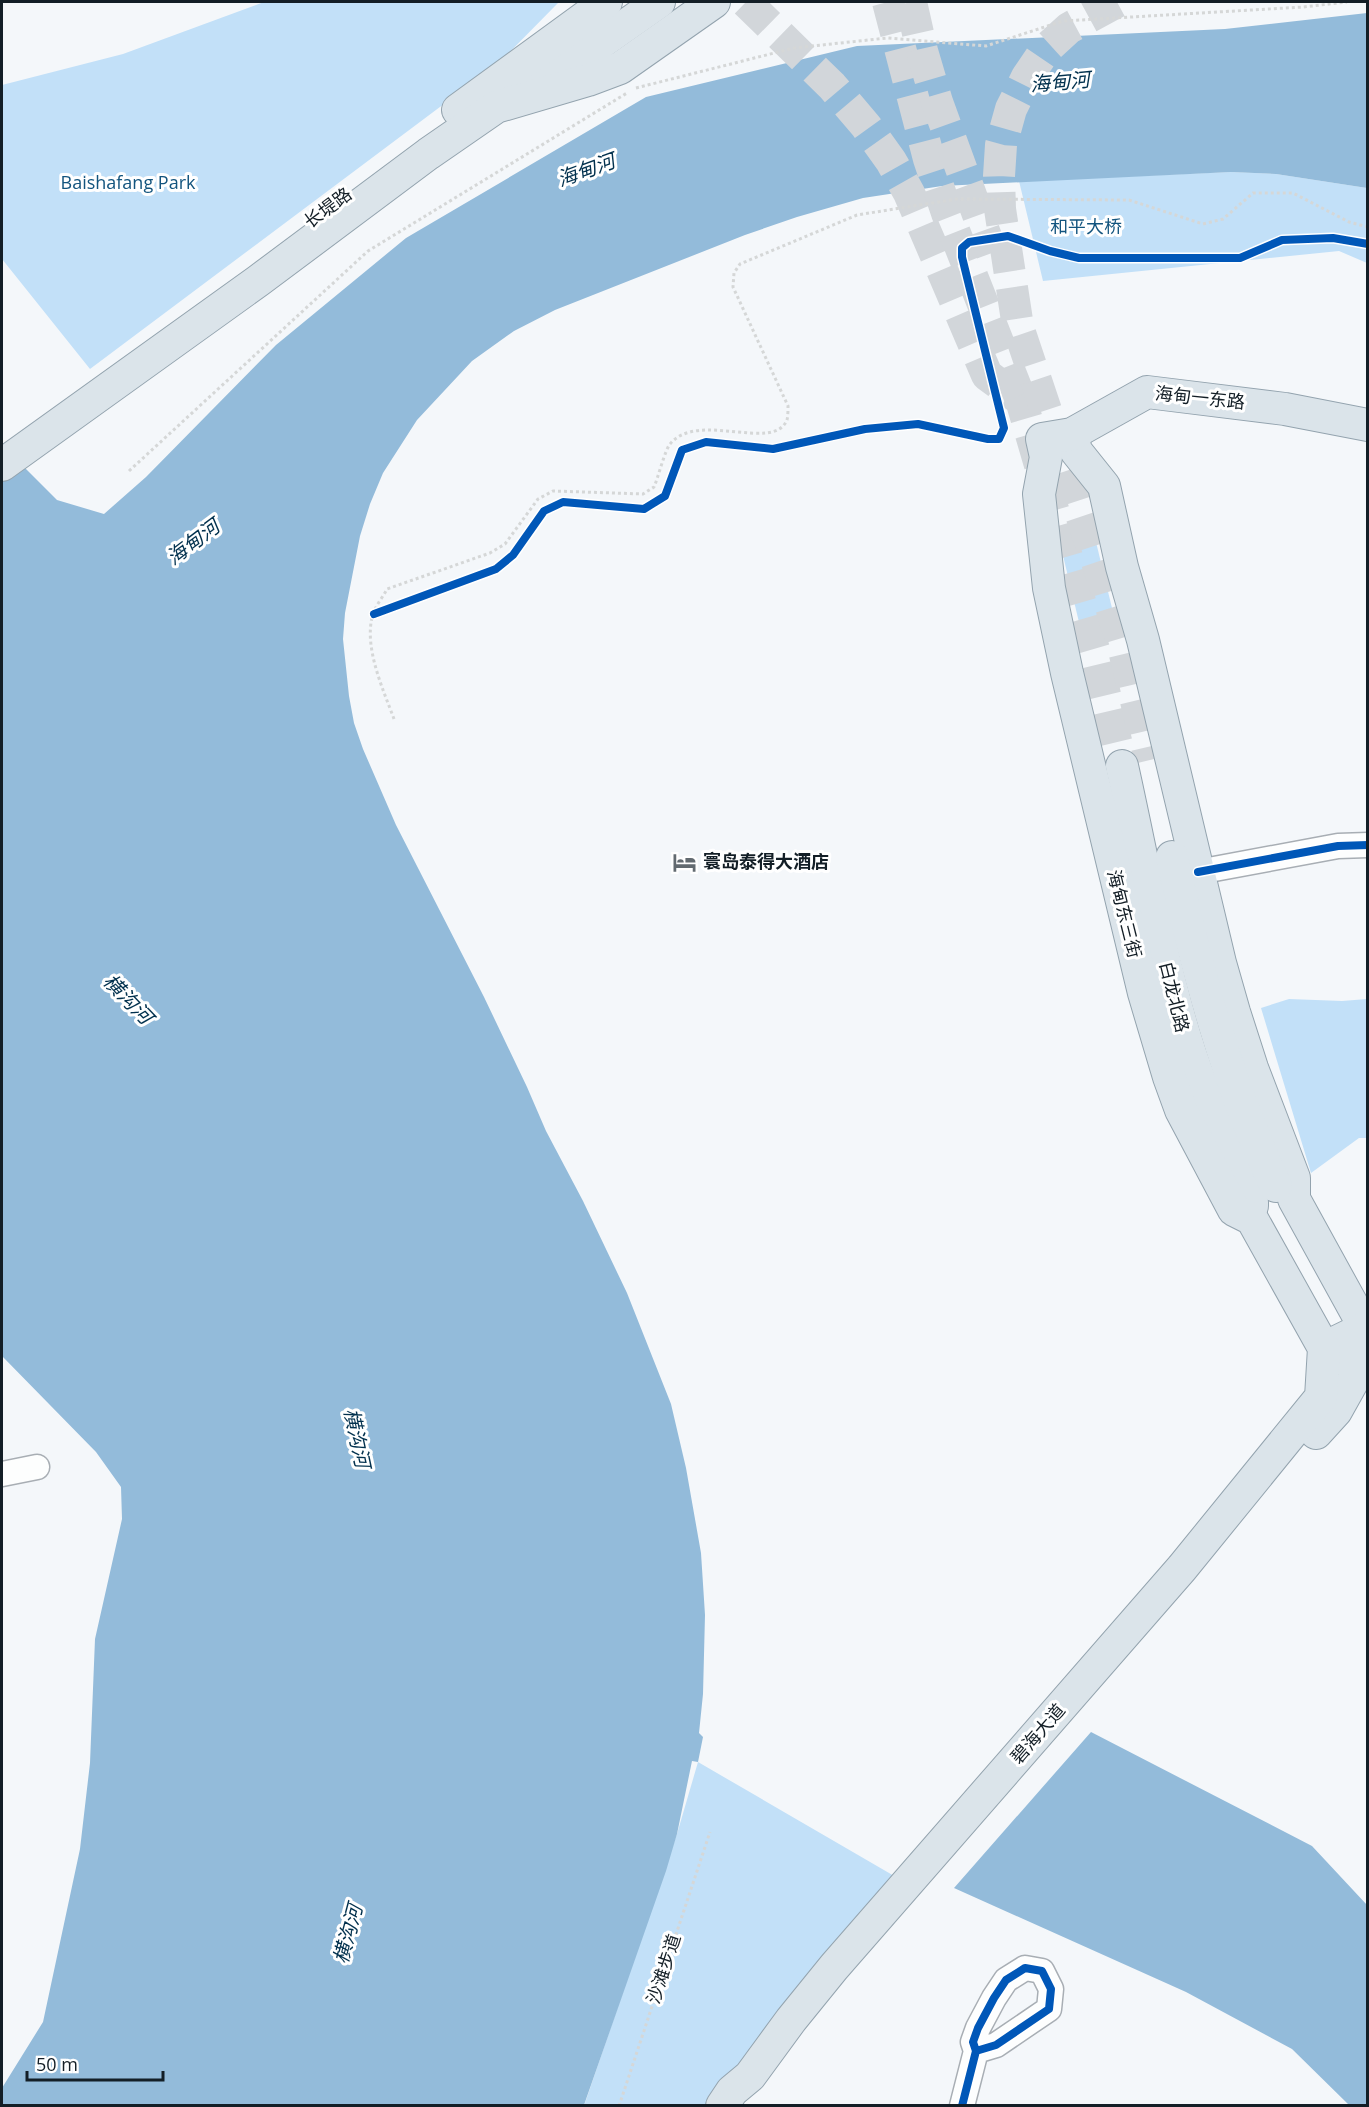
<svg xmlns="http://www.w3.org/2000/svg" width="1369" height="2107" font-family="'Open Sans','Noto Sans SC',sans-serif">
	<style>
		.green { fill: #c2e0f8 }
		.water { fill: #93bbda }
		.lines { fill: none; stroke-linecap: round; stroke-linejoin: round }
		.major-tunnel { stroke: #d2d6da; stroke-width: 32; stroke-dasharray: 32 16; stroke-linecap: butt }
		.minor-casing { stroke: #a8aeb4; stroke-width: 27 }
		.major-casing { stroke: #93a3ae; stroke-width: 34 }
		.path { stroke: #d5d7d7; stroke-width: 3; stroke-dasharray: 3 3; stroke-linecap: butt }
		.minor { stroke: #fdfefe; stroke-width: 24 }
		.major { stroke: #dbe4ea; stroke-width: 32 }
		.cycleway-casing { stroke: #fff; stroke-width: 11 }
		.cycleway { stroke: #0057b8; stroke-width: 8 }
		.labels { text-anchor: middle; stroke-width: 6; stroke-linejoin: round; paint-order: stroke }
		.park-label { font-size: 18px; fill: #12547e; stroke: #fff }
		.street-label { font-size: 18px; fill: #131e26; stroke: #fff }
		.poi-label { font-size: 18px; font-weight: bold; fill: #131e26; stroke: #fff; text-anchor: start }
		.water-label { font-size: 20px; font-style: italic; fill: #02314e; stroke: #fff }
	</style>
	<rect width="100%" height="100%" fill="#f4f7fa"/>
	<!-- green -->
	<g class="green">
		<polygon points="264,2 558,3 500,62 90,369 2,259 2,85 123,54"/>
		<polygon points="1231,172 1276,174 1367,188 1367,263 1339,251 1043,281 1019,181"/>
		<polygon points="1096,542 1119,637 1084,643 1060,543"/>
		<polygon points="1289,999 1342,1001 1367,999 1367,1138 1359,1138 1311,1173 1261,1008"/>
		<polygon points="698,1762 908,1884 724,2105 584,2106 677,1834"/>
	</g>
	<!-- water -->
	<g class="water">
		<polygon points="1367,13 1367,188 1276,174 1231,172 942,186 863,198 797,217 745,235 555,310 514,331 472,361 417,420 383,473 370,504 360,536 345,613 343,639 349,696 354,723 363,749 396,825 484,997 527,1087 546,1131 583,1201 627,1293 671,1404 686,1468 701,1553 705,1615 703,1694 699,1733 703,1737 698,1762 692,1761 677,1834 666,1871 584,2105 2,2105 2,2088 43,2022 80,1849 90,1763 95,1639 122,1519 121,1487 96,1452 2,1356 2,445 57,500 104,514 146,477 276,345 406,238 646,97 857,46 1225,29"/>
		<polygon points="1091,1732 1312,1846 1367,1905 1367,2105 1349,2105 1292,2049 1186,1992 954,1888"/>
	</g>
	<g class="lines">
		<!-- major-tunnel -->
		<g class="major-tunnel">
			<polyline points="746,2 832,86 866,126 891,161 909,193 987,375 1021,400 1095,653 1122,766"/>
			<polyline points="888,2 929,159 947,213 1021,400"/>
			<polyline points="911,2 922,51 937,102 992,253"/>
			<polyline points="1117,2 1069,28 1046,49 1027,77 1011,109 1001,145 999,176 1000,209 1018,327 1102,577 1123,646 1150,760"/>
		</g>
		<defs>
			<g id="minor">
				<polyline points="1198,872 1338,846 1368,845"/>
				<polyline points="2,1474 37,1467"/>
				<polyline points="962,2106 976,2051 973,2042 978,2028 994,1998 1006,1980 1025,1968 1042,1971 1051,1989 1049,2009 996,2045 976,2051"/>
			</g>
			<g id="major">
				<polyline points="526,81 568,62 592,49 659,2"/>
				<polyline points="458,110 606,2"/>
				<polyline points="1072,434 1076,451 1104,486 1122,567 1143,640 1220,963 1234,1012 1252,1068 1294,1178 1294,1199 1365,1328 1368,1328"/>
				<polyline points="2,465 258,281 428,154 496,107 588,80 620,68 714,2"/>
				<path d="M 1122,766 C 1142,856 1158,948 1185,1037 C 1202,1094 1228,1148 1252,1202 L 1252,1206"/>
				<path d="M 1172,857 C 1197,970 1226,1081 1276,1186"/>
				<polyline points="1316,1433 1336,1411 1360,1368 1365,1328 1324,1348 1360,1368"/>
				<polyline points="722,2106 732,2091 750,2076 791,2020 834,1967 1182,1568 1321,1397 1324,1348 1252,1219 1234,1210 1181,1110 1169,1077 1144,993 1067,673 1049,588 1039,494 1046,457 1042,439 1072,434 1147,392 1285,409 1368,425"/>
			</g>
		</defs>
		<!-- minor casing -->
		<use href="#minor" class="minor-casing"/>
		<!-- major casing -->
		<use href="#major" class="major-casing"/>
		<!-- path -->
		<g class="path">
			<polyline points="636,88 794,48 887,38 986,46 1063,21 1303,7 1347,2"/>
			<polyline points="129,471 368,251 627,93"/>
			<path d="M 394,719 C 383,689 363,646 373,614 C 376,605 383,597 387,589 L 490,553 L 505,544 L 538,499 L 553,491 L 643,494 L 654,487 C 658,478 665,450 670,444 C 698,410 773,453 787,420 C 788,416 788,410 788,406 L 733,287 L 734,273 L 740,264 L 857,215 L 957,199 L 1129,200 L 1203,224 L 1223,219 L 1253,193 L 1293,193 L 1349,222 L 1368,227"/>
			<polyline points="619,2106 710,1832"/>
		</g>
		<!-- minor -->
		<use href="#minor" class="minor"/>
		<!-- major -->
		<use href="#major" class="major"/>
		<defs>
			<g id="cycleway">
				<polyline points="374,614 496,569 513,555 544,511 563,502 644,509 665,496 682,450 706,442 773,449 865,429 918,424 988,439 999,439 1004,428 962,257 962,248 969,242 1008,236 1050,251 1079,258 1240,258 1282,240 1333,238 1368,244"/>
				<polyline points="1198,872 1338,846 1368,845"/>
				<polyline points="962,2106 976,2051 973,2042 978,2028 994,1998 1006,1980 1025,1968 1042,1971 1051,1989 1049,2009 996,2045 976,2051"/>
			</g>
		</defs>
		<!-- cycleway casing -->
		<use href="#cycleway" class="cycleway-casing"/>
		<!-- cycleway -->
		<use href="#cycleway" class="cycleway"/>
	</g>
	<!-- icons -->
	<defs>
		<symbol id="hotel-bare" viewBox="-9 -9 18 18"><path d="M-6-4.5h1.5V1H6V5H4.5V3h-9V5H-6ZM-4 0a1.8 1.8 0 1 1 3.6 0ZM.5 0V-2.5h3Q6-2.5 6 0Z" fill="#626a70" stroke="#fff" stroke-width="2.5" paint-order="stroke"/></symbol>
	</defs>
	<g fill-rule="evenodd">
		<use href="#hotel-bare" x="668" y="846" width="33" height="33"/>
	</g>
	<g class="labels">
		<!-- park labels -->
		<g class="park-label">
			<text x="128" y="189">Baishafang Park</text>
			<text x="1086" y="233">和平大桥</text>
		</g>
		<!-- street labels -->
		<g class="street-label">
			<text transform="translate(328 208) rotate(-37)" y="6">长堤路</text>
			<text transform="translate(1200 398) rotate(6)" y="6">海甸一东路</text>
			<text transform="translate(1124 914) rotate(76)" y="6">海甸东三街</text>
			<text transform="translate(1174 997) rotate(76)" y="6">白龙北路</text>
			<text transform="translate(1038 1734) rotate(-49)" y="6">碧海大道</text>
			<text transform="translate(664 1969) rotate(-72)" y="6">沙滩步道</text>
		</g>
		<!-- poi labels -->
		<g class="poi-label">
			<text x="703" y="868">寰岛泰得大酒店</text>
		</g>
		<!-- water labels -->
		<g class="water-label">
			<text transform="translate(1060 82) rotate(-5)" y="7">海甸河</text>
			<text transform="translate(586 170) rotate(-20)" y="7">海甸河</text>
			<text transform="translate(193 542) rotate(-37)" y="7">海甸河</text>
			<text transform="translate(128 999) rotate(46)" y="7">横沟河</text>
			<text transform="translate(357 1438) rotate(78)" y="7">横沟河</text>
			<text transform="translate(348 1934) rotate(-75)" y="7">横沟河</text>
		</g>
	</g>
	<!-- border -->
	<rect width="1369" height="2107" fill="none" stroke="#131e26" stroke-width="6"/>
	<!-- scale -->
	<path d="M27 2071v9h136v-9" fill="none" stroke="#131e26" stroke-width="3"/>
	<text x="36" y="2071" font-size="18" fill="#131e26" stroke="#ffffff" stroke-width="4.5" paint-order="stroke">50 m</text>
</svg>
